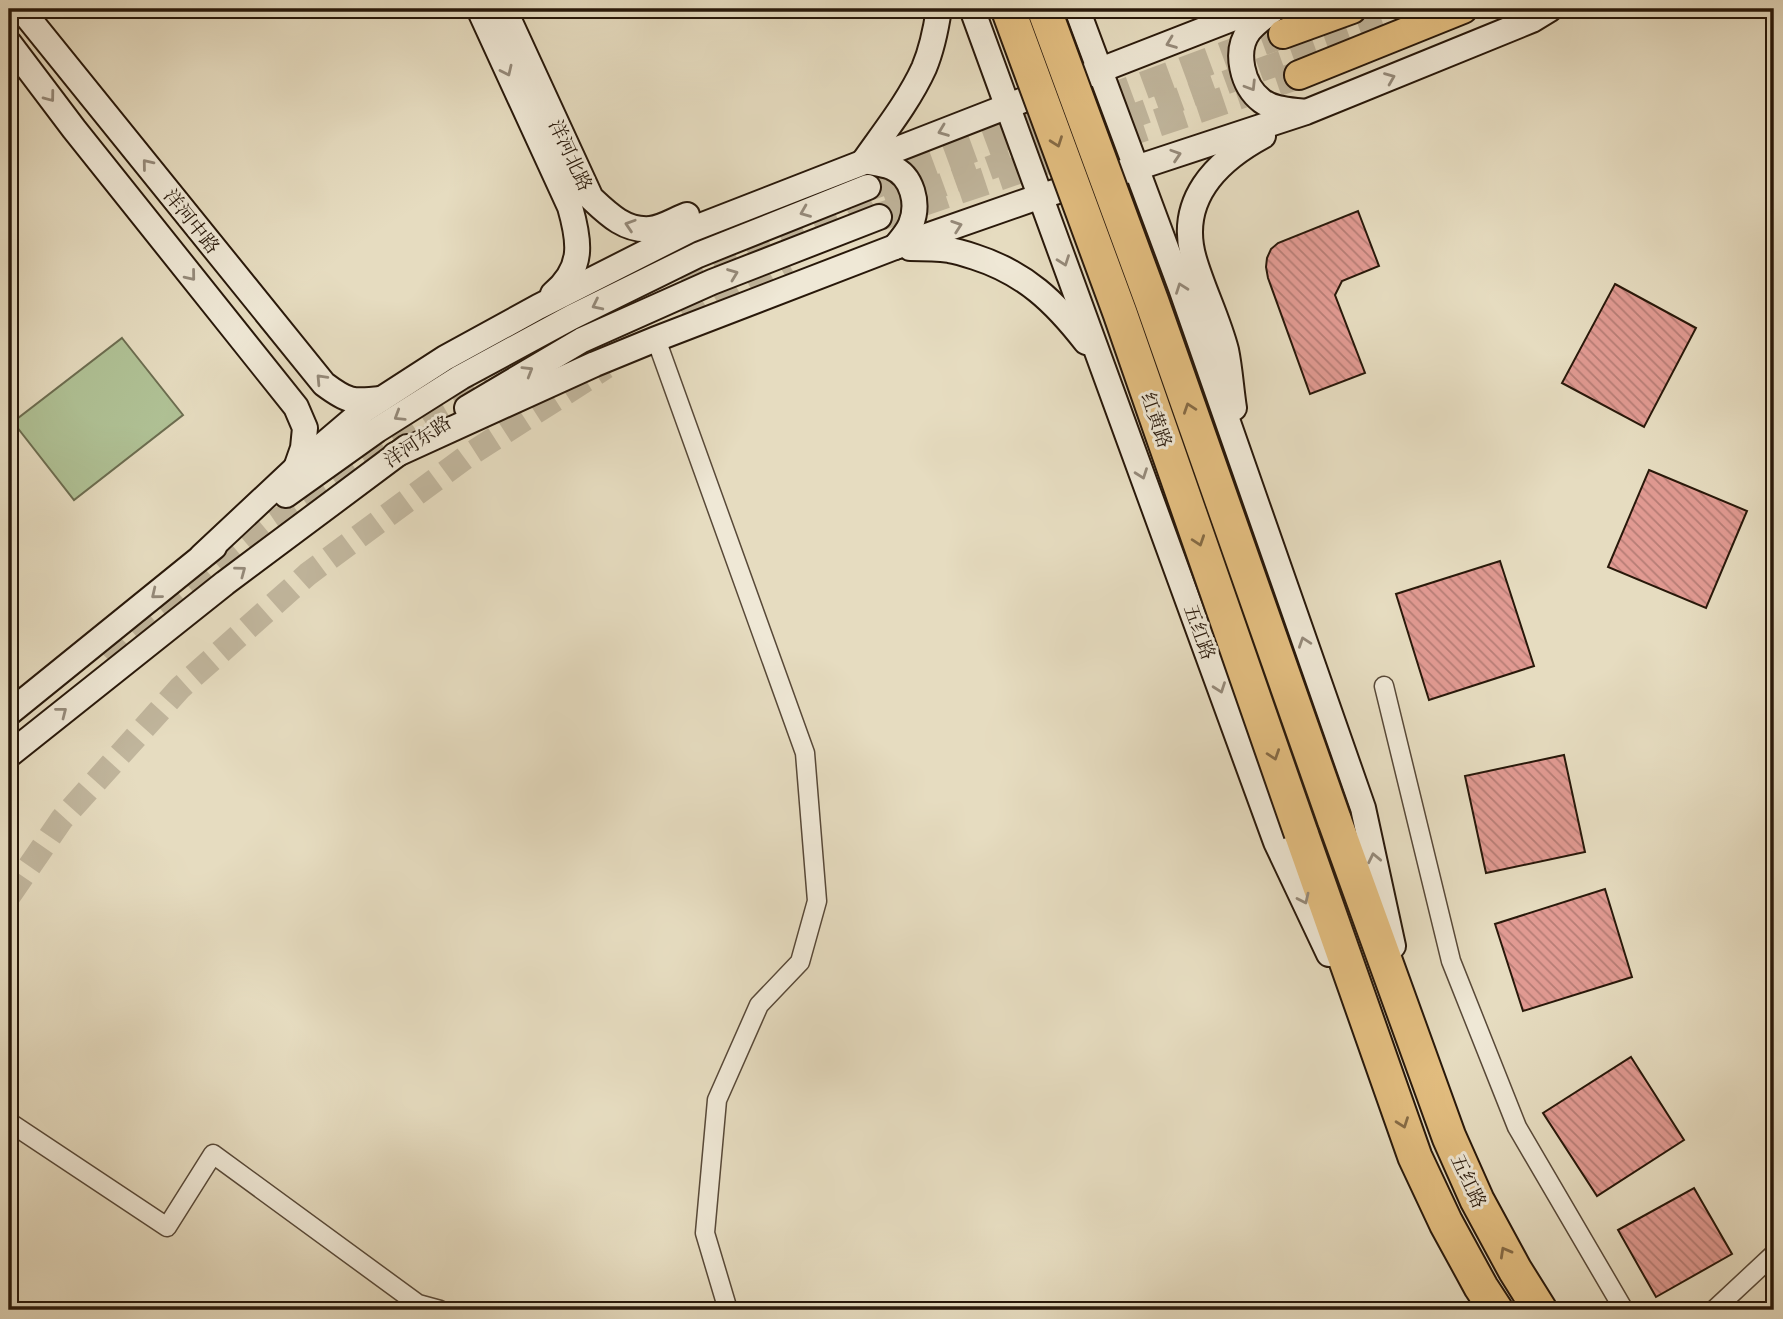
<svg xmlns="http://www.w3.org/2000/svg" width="1783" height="1319" font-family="'IM FELL Great Primer','Noto Serif SC',serif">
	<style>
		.pitch { fill: #b0c296; stroke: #6c6d50; stroke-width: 2 }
		.building { fill: url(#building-back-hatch); stroke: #28180a; stroke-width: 2 }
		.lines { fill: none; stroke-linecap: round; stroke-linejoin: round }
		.secondary-tunnel { stroke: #c0b59c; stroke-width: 24; stroke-dasharray: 24 12; stroke-linecap: butt }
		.primary-tunnel { stroke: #c0b59c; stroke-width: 28; stroke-dasharray: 28 14; stroke-linecap: butt }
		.street-casing { stroke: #584938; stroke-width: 21 }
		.secondary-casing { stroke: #28180a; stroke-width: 28 }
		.primary-casing { stroke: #28180a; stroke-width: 32 }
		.highway-casing { stroke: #28180a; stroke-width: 37 }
		.street { stroke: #efe8d6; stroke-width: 18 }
		.secondary { stroke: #efe8d6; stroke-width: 24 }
		.primary { stroke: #e3be80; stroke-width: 28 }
		.highway { stroke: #e3be80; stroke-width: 33 }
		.highway-bridge-casing { stroke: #28180a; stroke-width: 37; stroke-linecap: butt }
		.highway-bridge { stroke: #e3be80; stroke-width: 33 }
		.oneway { stroke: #958a7a }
		.oneway2 { stroke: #866b45 }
		.labels { text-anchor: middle; stroke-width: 6; stroke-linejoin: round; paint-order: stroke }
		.street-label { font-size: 19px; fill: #28180a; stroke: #efe8d6 }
	</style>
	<defs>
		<pattern id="building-back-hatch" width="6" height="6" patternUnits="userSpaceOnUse" patternTransform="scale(1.75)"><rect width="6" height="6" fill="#e19a92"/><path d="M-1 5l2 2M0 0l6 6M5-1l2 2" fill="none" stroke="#b67d75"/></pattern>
	</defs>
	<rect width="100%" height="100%" fill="#e6dcc0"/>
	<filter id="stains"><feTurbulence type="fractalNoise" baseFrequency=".00286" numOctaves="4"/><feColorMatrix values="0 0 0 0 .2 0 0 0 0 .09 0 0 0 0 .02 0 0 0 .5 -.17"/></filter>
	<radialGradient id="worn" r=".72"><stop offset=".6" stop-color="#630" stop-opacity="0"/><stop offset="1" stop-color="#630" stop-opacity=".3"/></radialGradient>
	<!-- pitch -->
	<polygon class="pitch" points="122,338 183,415 74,500 13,422"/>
	<!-- building -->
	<g class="building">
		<polygon points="1358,211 1379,266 1342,281 1335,295 1365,373 1310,394 1268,278 1266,267 1267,258 1271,249 1278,243"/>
		<polygon points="1615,284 1696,328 1644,427 1562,383"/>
		<polygon points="1649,470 1747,511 1706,608 1608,567"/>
		<polygon points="1500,561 1534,666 1429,700 1396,594"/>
		<polygon points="1564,755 1585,852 1486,873 1465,776"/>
		<polygon points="1605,889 1632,977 1523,1011 1495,924"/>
		<polygon points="1631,1057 1684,1140 1597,1196 1543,1113"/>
		<polygon points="1694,1188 1732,1254 1656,1297 1618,1230"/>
	</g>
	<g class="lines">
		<!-- secondary-tunnel -->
		<g class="secondary-tunnel">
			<polyline points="855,221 876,209 1429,9"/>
			<polyline points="682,282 850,206"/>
			<polyline points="686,320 787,261"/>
			<polyline points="112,663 134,640 268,527 436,412 488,382"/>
			<polyline points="9,896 62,819 180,688 308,574 469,455 606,367"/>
		</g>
		<!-- primary-tunnel -->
		<g class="primary-tunnel">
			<polyline points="868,187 1283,34"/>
			<polyline points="879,217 1299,75"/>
		</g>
		<defs>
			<g id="street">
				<polyline points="656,339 805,753 817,901 800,962 759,1005 717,1100 705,1233 728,1310"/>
				<polyline points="1384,686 1451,961 1517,1127 1624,1310"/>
				<polyline points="9,1122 167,1227 213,1154 418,1304 440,1310"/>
				<polyline points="1714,1310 1774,1254"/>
			</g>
			<g id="secondary">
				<path d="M 21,9 L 324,384 C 348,402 352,402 381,399"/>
				<path d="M 479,9 L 570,207 C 580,242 584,268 553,294"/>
				<path d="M 504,9 L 591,198 C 608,214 625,231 650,229 C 662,228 676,219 687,215"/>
				<polyline points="972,9 1276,842 1329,954"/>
				<polyline points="1077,9 1181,288 1363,808 1393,946"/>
				<path d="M 1274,9 C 1266,16 1256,22 1249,31 C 1234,51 1242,86 1262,101 C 1274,110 1291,110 1305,112"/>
				<polyline points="9,43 74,129 296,407 305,428 303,448 296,468"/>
				<path d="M 895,247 C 901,240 908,232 911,224 C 919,204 913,176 891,167 C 883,164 873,163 864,161 C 885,131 909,101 924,68 C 932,49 936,29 939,9"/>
				<path d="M 910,248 C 923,248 936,248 949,250 C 957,251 966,254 975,257 C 1025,273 1055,302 1086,342"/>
				<polyline points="467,408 582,340 712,282 879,217"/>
				<path d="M 1234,408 C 1231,389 1230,369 1226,350 C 1218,319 1203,290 1194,259 C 1177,201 1215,162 1263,136"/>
				<polyline points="395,455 595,364 656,339 895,247 1041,196 1136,168 1306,112 1532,20 1550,9"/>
				<polyline points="286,495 377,430 461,377 572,317 698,255 868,187"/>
				<polyline points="202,556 296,468 363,411 445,358 538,307 690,230 1257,9"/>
				<polyline points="9,713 214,547"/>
				<polyline points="9,755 225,583 407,447"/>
			</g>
			<g id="primary">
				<polyline points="1283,34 1352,9"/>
				<polyline points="1299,75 1463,9"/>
			</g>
			<g id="highway">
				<polyline points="1334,819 1449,1137 1477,1200 1515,1270 1540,1310"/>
				<polyline points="1301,833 1415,1157 1446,1223 1481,1287 1496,1310"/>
			</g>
		</defs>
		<!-- street casing -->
		<use href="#street" class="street-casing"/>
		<!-- secondary casing -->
		<use href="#secondary" class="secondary-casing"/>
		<!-- primary casing -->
		<use href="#primary" class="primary-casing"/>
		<!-- highway casing -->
		<use href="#highway" class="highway-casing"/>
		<!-- street -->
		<use href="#street" class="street"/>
		<!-- secondary -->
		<use href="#secondary" class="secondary"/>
		<!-- primary -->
		<use href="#primary" class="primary"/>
		<!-- highway -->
		<use href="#highway" class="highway"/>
		<defs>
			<g id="highway-bridge">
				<polyline points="1008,9 1120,313 1301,833"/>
				<polyline points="1044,9 1152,302 1334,819"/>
			</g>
		</defs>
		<!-- highway-bridge casing -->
		<use href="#highway-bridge" class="highway-bridge-casing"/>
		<!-- highway-bridge -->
		<use href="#highway-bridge" class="highway-bridge"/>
	</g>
	<!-- one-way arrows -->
	<defs><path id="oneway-chevron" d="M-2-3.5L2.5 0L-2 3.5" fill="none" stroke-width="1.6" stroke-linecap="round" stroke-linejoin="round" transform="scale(1.75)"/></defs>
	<g class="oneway">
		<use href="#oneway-chevron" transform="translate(1171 43) rotate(159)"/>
		<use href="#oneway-chevron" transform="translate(507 71) rotate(65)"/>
		<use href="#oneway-chevron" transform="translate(1390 78) rotate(-22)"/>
		<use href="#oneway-chevron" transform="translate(1251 86) rotate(58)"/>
		<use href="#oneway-chevron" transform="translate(50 97) rotate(53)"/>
		<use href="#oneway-chevron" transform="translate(943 131) rotate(159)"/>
		<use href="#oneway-chevron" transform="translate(1176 155) rotate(-18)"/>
		<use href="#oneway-chevron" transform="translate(147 164) rotate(-129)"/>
		<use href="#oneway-chevron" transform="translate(805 212) rotate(158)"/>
		<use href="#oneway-chevron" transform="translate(630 225) rotate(-162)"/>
		<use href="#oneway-chevron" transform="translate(957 226) rotate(-19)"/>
		<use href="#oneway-chevron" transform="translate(1064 261) rotate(70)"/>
		<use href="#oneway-chevron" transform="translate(733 274) rotate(-21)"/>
		<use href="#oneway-chevron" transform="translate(191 276) rotate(51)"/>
		<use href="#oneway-chevron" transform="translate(1181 288) rotate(-110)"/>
		<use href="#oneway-chevron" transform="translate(597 305) rotate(154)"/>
		<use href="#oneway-chevron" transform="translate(528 371) rotate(-31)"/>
		<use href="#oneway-chevron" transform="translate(321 379) rotate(-133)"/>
		<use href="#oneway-chevron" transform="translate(399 416) rotate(148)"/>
		<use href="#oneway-chevron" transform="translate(1142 474) rotate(70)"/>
		<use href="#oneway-chevron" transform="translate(241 571) rotate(-37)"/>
		<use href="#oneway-chevron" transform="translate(156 594) rotate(141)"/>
		<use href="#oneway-chevron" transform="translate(1304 642) rotate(-109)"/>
		<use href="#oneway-chevron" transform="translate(1220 688) rotate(70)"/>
		<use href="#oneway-chevron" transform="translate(62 712) rotate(-38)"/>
		<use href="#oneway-chevron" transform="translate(1374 858) rotate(-102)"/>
		<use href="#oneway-chevron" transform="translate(1304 899) rotate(65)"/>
	</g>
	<g class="oneway2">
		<use href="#oneway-chevron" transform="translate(1057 142) rotate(70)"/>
		<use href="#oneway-chevron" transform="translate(1189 408) rotate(-109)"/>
		<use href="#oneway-chevron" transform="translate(1199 541) rotate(71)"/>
		<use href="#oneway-chevron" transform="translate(1274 755) rotate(71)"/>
		<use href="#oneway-chevron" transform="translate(1403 1123) rotate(70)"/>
		<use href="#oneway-chevron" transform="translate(1505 1252) rotate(-119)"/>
	</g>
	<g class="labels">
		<!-- street labels -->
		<g class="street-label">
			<text transform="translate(571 155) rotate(65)" y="7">洋河北路</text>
			<text transform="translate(192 221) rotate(51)" y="7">洋河中路</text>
			<text transform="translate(1157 420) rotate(71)" y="7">红黄路</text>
			<text transform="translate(417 441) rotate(-34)" y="7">洋河东路</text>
			<text transform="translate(1200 632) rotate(70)" y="7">五红路</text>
			<text transform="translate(1469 1181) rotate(65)" y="7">五红路</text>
		</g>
	</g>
	<!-- margin -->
	<rect width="1783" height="1319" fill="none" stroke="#e6dcc0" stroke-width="35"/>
	<rect x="10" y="10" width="1762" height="1298" fill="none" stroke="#28180a" stroke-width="3.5"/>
	<rect x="18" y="18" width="1748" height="1284" fill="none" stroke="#28180a" stroke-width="2"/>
	<rect width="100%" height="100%" filter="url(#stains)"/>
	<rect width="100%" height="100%" fill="url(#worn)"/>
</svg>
